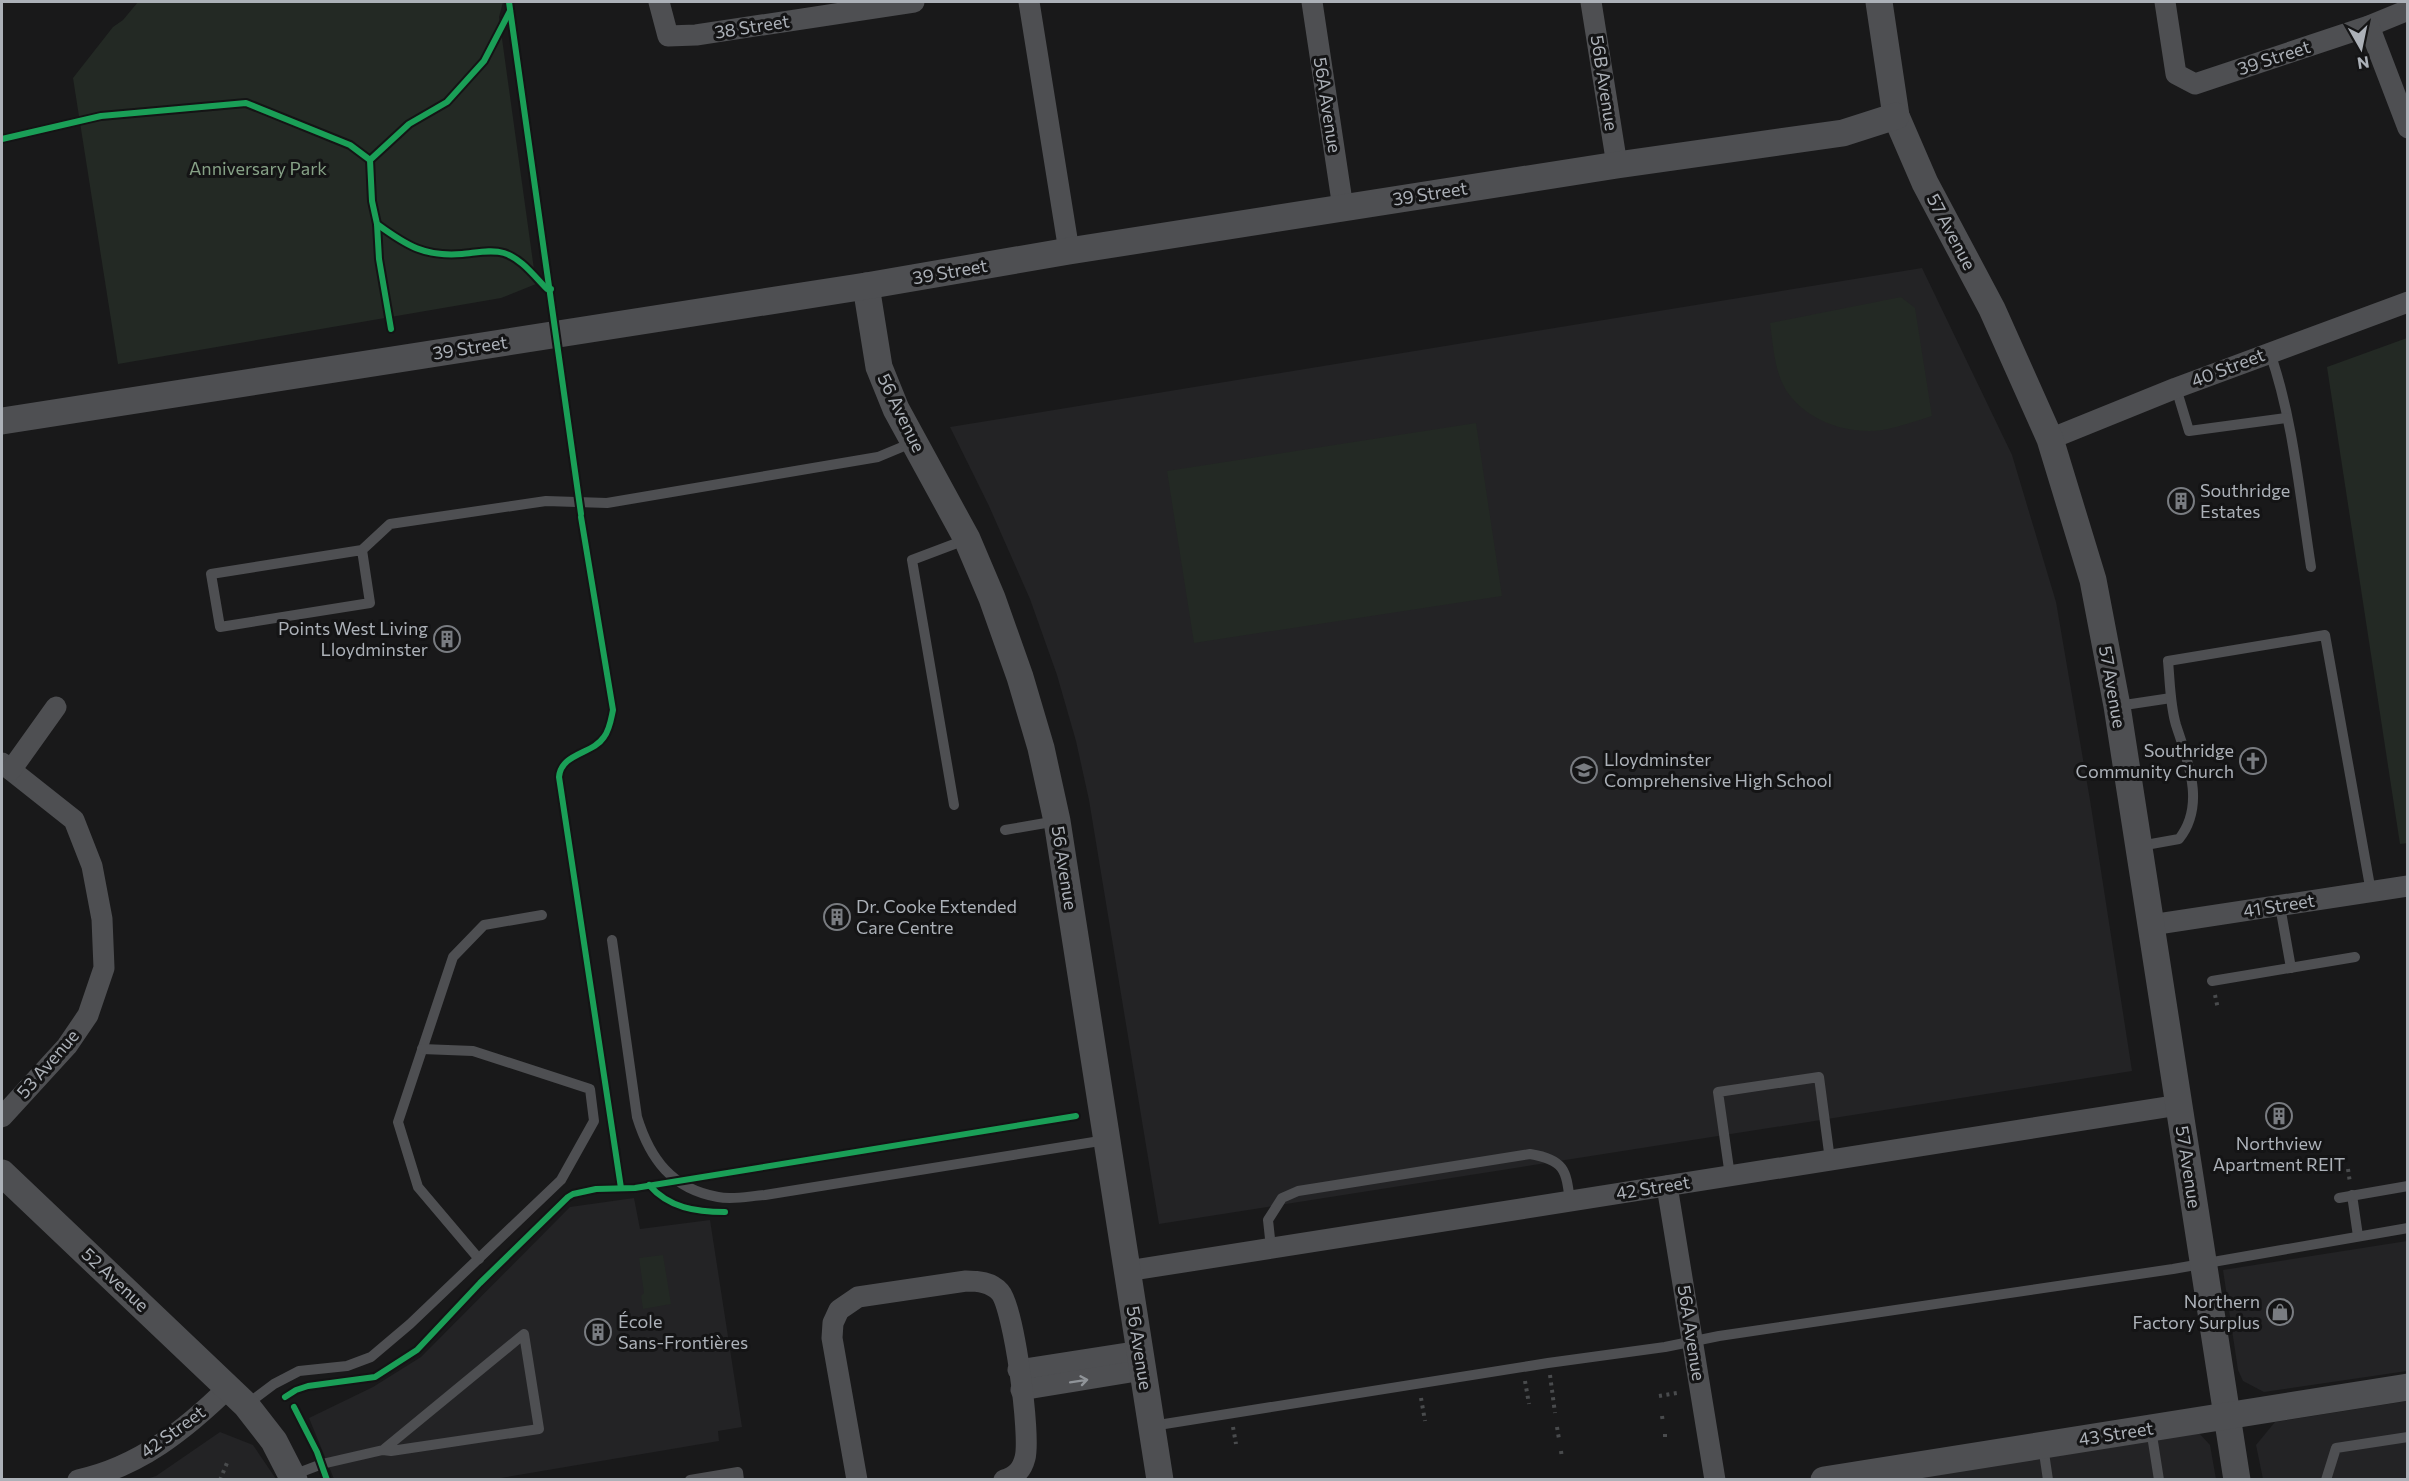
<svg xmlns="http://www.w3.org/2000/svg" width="2409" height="1481" font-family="Commissioner,sans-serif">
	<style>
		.built { fill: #232325 }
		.green { fill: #232924 }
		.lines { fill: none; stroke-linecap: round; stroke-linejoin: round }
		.path { stroke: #494b4d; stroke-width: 4; stroke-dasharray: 3 4.5; stroke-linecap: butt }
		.service { stroke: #4e4f52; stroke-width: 10 }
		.minor { stroke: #4e4f52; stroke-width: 21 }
		.tertiary { stroke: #4e4f52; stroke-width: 27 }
		.cycleway-casing { stroke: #141415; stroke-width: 10 }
		.cycleway { stroke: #1a9f57; stroke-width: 6 }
		.oneway { stroke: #909499 }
		.labels { text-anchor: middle; stroke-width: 6; stroke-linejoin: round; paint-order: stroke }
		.street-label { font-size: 18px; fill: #acb1b8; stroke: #141415 }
		.park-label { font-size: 18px; fill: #86a186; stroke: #141415 }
		.poi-label { font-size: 18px; fill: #acb1b8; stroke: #141415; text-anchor: start }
	</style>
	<rect width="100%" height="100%" fill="#19191a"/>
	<!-- built -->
	<g class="built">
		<polygon points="1922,268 2012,455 2056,602 2090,800 2132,1071 1159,1224 1089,800 1076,741 1057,675 1030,599 989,506 950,427"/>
		<polygon points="634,1198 640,1229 710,1220 742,1427 718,1431 719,1441 495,1479 334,1479 309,1418 373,1387 421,1357 570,1207"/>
		<polygon points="2407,1241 2407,1371 2264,1392 2243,1381 2238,1370 2223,1270"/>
		<polygon points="2407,1401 2407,1479 2263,1479 2256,1445 2275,1422"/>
		<polygon points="220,1432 253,1445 276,1479 146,1479 156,1476"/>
		<polygon points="2198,1432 2210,1445 2216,1479 1902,1480"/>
	</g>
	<!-- green -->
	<g class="green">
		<polygon points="138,2 503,2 499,17 536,284 501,298 118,364 73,78 113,27 123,20"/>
		<path d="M 1901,297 L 1915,308 L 1932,416 C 1916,421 1899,427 1883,430 C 1847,435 1806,421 1786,390 C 1774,371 1773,343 1770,323 Z"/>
		<polygon points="2407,338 2408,843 2400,844 2327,367"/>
		<polygon points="1476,423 1502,596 1194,643 1167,471"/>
		<polygon points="663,1255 671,1304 643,1309 641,1296 644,1293 639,1258"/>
	</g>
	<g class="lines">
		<!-- path -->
		<g class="path">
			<polyline points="2215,995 2218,1009"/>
			<polyline points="2348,1169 2350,1183"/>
			<polyline points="1550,1375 1555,1413"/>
			<polyline points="1525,1381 1529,1404"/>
			<polyline points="1659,1396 1677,1393"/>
			<polyline points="1421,1398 1425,1421"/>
			<polyline points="1662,1416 1663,1422"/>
			<polyline points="1233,1427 1236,1444"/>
			<polyline points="1557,1427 1559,1439"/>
			<polyline points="1665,1434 1665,1438"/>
			<polyline points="1561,1451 1562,1458"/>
			<polyline points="220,1480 227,1463"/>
		</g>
		<!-- service -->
		<g class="service">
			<path d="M 2270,353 C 2293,418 2300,497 2311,567"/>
			<polyline points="2176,388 2189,431 2286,418"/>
			<polyline points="362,550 370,603 220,627 211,574 362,550 390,524 546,501 607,503 878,457 914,442"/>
			<polyline points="2118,706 2171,698"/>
			<polyline points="954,805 912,560 965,540"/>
			<polyline points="1005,830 1057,821"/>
			<path d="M 2140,846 L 2179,839 C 2206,805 2188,762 2176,725 C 2170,705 2170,682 2168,661 L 2325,635 L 2371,892"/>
			<polyline points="2280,906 2291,968"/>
			<path d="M 612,940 L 637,1117 C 650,1159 672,1189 718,1197 C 733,1200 750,1196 765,1195 L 1106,1140"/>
			<polyline points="2212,981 2355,957"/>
			<polyline points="1730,1176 1718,1092 1819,1077 1830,1160"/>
			<polyline points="2352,1195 2358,1236"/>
			<polyline points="2339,1198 2408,1186"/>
			<path d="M 1271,1248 L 1268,1220 L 1282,1198 L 1298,1191 L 1317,1188 L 1530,1154 C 1565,1160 1566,1170 1570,1201"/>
			<polyline points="479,1259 418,1187 398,1122 453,957 484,925 542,915"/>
			<polyline points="246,1405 274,1384 299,1371 347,1366 371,1357 410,1324 561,1180 594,1121 590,1089 473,1051 422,1049"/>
			<polyline points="1152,1426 1548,1363 1665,1347 1719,1336 2173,1269 2408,1228"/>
			<polyline points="2151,1429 2159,1480"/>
			<polyline points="2043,1446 2048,1480"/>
			<polyline points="293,1475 322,1464 383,1450 391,1451 539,1429 524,1334 383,1450"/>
			<polyline points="690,1480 738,1472 739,1480"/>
			<polyline points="2326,1480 2336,1448 2408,1437"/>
		</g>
		<!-- minor -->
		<g class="minor">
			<polyline points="659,2 668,36 696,35 914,2"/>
			<polyline points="1029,2 1069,251"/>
			<polyline points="1312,2 1343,208"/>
			<polyline points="1591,2 1617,165"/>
			<polyline points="2165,2 2176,74 2195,84 2369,26 2408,10"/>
			<polyline points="2369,26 2408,128"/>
			<polyline points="2050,439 2176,388 2408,302"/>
			<polyline points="2,763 74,820 92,866 102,919 104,968 88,1015 67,1046 2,1117"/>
			<polyline points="11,770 56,707"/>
			<polyline points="2151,925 2408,886"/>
			<polyline points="1667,1186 1715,1480"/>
			<polyline points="1127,1271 2179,1105"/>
			<polyline points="1018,1370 1140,1351"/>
			<polyline points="1021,1390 1143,1370"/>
			<path d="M 78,1480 C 139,1467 186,1429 229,1387"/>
			<path d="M 857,1480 L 832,1338 L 833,1323 L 839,1310 L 858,1297 L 966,1281 C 978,1281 991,1282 1000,1292 C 1014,1308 1031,1436 1025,1458 C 1022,1470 1016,1476 1004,1480"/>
		</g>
		<!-- tertiary -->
		<g class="tertiary">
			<polyline points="1879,2 1896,116 1925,183 1992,309 2050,439 2093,580 2117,706 2237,1480"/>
			<polyline points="866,286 879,367 896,409 967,539 992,598 1020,677 1041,748 1057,821 1160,1480"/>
			<polyline points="2,421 866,286 1069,251 1617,165 1843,133 1896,116"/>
			<polyline points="2,1173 246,1405 274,1441 294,1480"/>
			<polyline points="1824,1480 2408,1387"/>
		</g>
		<defs>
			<g id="cycleway">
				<polyline points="509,2 581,514"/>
				<path d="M 510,11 L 484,61 L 447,102 L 409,124 L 370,160 L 372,201 L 377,224 C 407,246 425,257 462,254 C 475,253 491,249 504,253 C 522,259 534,276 547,289 L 551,289"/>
				<polyline points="2,139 101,116 246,103 350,145 370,160"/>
				<polyline points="377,224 379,259 391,329"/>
				<path d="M 581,517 L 613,710 C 611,719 610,729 604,737 C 593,754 561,753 559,777 L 621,1188"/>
				<path d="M 649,1185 C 669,1208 696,1212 725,1212"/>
				<polyline points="285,1397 296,1390 308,1386 375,1377 417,1350 480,1283 568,1197 573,1194 596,1189 635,1188 1076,1116"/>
				<polyline points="294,1407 317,1452 327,1480"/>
			</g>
		</defs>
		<!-- cycleway casing -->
		<use href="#cycleway" class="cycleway-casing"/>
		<!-- cycleway -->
		<use href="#cycleway" class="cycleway"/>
	</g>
	<!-- one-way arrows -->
	<defs><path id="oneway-shaft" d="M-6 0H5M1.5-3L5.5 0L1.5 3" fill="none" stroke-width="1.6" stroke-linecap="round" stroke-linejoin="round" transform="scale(1.5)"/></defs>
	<use class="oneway" href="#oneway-shaft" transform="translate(1079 1381) rotate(-9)"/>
	<!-- icons -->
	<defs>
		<symbol id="building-ring" viewBox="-11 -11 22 22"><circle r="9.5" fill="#141415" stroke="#797c81" stroke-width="1.5"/><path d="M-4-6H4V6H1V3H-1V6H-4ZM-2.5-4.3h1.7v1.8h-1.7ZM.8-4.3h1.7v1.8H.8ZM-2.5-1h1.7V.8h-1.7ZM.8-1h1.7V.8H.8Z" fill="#797c81"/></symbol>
		<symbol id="church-ring" viewBox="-11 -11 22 22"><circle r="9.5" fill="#141415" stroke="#797c81" stroke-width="1.5"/><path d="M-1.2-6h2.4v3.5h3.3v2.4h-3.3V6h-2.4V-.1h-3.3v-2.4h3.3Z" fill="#797c81"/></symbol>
		<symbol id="school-ring" viewBox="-11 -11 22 22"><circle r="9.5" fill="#141415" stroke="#797c81" stroke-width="1.5"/><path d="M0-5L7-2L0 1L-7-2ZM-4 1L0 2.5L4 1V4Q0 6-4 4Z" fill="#797c81"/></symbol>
		<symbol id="shop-ring" viewBox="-11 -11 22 22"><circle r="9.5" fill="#141415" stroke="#797c81" stroke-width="1.5"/><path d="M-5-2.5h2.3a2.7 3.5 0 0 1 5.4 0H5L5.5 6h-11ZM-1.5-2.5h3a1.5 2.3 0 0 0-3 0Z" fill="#797c81"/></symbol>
	</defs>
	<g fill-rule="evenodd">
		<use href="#building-ring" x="2166" y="486" width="30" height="30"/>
		<use href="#building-ring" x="432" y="624" width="30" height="30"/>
		<use href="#church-ring" x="2238" y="746" width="30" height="30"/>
		<use href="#school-ring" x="1569" y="755" width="30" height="30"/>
		<use href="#building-ring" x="822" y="902" width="30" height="30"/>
		<use href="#building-ring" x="2264" y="1101" width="30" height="30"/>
		<use href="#shop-ring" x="2265" y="1297" width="30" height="30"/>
		<use href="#building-ring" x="583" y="1317" width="30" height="30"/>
	</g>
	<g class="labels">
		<!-- street labels -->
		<g class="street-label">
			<text transform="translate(752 27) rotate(-9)" y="6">38 Street</text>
			<text transform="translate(2274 58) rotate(-18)" y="6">39 Street</text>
			<text transform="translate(1604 83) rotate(81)" y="6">56B Avenue</text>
			<text transform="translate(1327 105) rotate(81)" y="6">56A Avenue</text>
			<text transform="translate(1430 194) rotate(-9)" y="6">39 Street</text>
			<text transform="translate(1951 232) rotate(62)" y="6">57 Avenue</text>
			<text transform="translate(950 272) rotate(-10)" y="6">39 Street</text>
			<text transform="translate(470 348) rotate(-9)" y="6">39 Street</text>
			<text transform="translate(2228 368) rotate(-21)" y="6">40 Street</text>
			<text transform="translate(901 413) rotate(64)" y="6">56 Avenue</text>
			<text transform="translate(2112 687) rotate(80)" y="6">57 Avenue</text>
			<text transform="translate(1064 868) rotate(81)" y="6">56 Avenue</text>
			<text transform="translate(2279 906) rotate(-9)" y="6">41 Street</text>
			<text transform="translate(48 1064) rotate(-49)" y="6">53 Avenue</text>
			<text transform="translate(2188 1167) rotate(81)" y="6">57 Avenue</text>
			<text transform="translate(1653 1188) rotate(-9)" y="6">42 Street</text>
			<text transform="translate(115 1280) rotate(43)" y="6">52 Avenue</text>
			<text transform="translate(1691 1333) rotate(81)" y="6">56A Avenue</text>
			<text transform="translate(1139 1348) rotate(81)" y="6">56 Avenue</text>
			<text transform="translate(173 1432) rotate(-36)" y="6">42 Street</text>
			<text transform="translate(2116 1434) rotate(-9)" y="6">43 Street</text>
		</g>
		<!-- park labels -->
		<g class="park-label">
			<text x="258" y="175">Anniversary Park</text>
		</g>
		<!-- poi labels -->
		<g class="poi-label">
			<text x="2200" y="497">Southridge<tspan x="2200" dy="21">Estates</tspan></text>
			<text x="428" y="635" text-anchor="end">Points West Living<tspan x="428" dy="21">Lloydminster</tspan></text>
			<text x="2234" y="757" text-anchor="end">Southridge<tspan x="2234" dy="21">Community Church</tspan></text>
			<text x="1604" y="766">Lloydminster<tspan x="1604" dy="21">Comprehensive High School</tspan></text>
			<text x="856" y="913">Dr. Cooke Extended<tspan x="856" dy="21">Care Centre</tspan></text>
			<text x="2279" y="1150" text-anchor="middle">Northview<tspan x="2279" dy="21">Apartment REIT</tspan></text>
			<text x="2260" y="1308" text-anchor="end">Northern<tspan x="2260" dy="21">Factory Surplus</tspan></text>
			<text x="618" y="1328">École<tspan x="618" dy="21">Sans-Frontières</tspan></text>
		</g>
	</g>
	<!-- border -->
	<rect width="2409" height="1481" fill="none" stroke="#acb1b8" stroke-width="6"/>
	<!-- north arrow -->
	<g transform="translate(2361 48) rotate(171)" stroke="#141415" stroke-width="4.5" paint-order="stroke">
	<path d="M0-4.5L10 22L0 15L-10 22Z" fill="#acb1b8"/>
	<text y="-9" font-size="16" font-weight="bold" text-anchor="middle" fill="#acb1b8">N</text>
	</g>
</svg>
